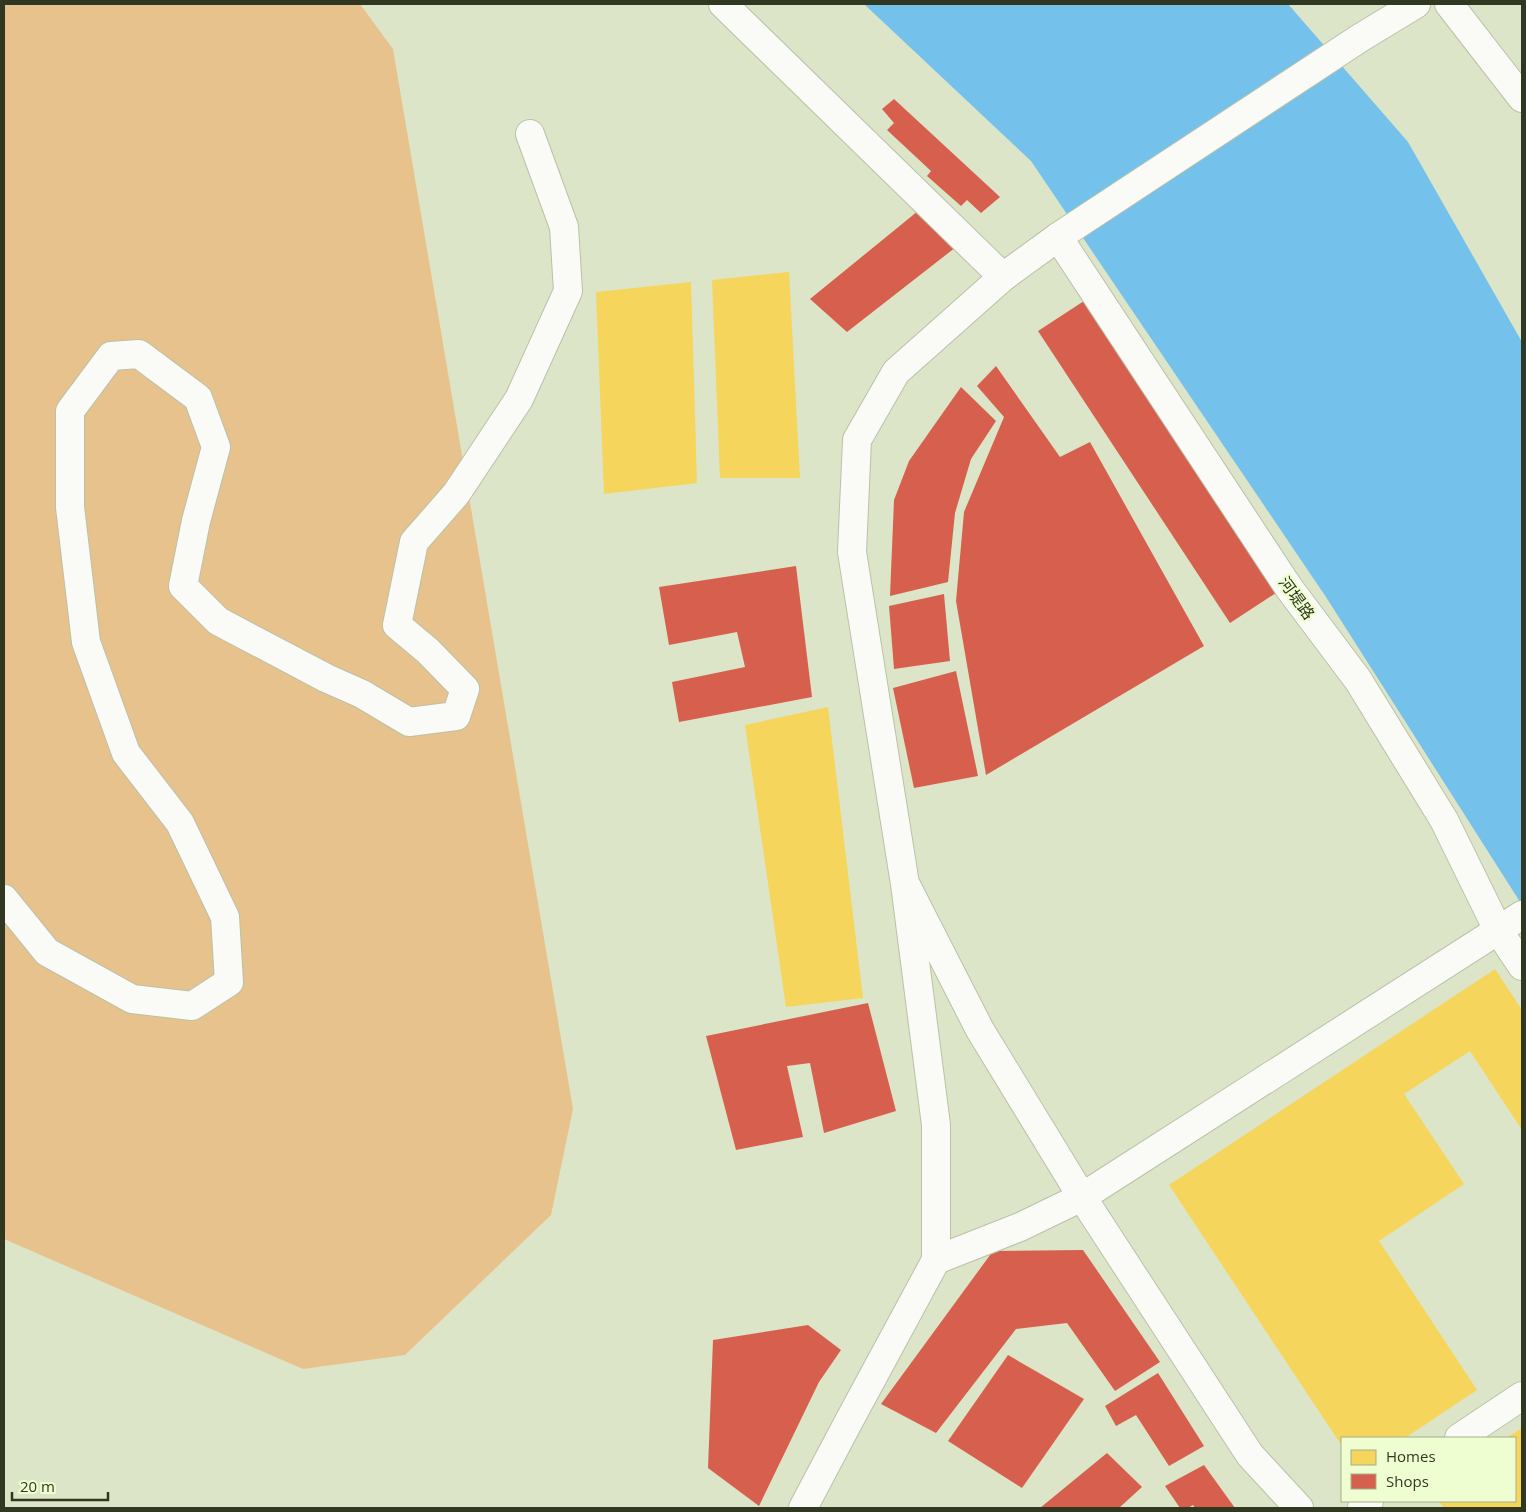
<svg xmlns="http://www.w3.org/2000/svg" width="1526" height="1512" font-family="'Open Sans','Noto Sans SC',sans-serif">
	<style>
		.green { fill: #e8c28c }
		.water { fill: #74c1eb }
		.homes { fill: #f6d55c }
		.shops { fill: #d6604d }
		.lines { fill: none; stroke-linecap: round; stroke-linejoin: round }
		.minor-casing { stroke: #bac1a9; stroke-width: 30 }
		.major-casing { stroke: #bac1a9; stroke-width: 30 }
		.minor { stroke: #fafbf7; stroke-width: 28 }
		.major { stroke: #fafbf7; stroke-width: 28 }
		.labels { text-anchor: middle; stroke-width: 5; stroke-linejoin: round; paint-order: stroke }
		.street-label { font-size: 16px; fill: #313822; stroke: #effed1 }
	</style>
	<rect width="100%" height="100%" fill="#dce5c7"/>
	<!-- green -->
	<polygon class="green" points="4,4 360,4 393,49 573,1109 551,1215 405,1355 303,1369 4,1239"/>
	<!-- water -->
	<polygon class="water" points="864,4 1288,4 1408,142 1522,342 1522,905 1326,597 1031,161"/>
	<!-- homes -->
	<g class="homes">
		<polygon points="789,272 800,478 720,478 712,280"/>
		<polygon points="691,282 697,483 604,494 596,292"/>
		<polygon points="828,707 863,998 786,1007 745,725"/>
		<polygon points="1495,969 1522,1010 1522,1130 1470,1051 1404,1094 1464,1184 1379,1241 1477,1390 1405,1438 1342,1438 1342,1446 1169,1185"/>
		<polygon points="1522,1428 1522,1508 1444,1508 1439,1501 1515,1501 1515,1438 1506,1438"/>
	</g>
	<!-- shops -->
	<g class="shops">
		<polygon points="894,99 1000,197 981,213 967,200 961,206 927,176 931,171 887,130 894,123 882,109"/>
		<polygon points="918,211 956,247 847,332 810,299"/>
		<polygon points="1087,299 1279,591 1230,623 1038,331"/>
		<polygon points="996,366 1060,457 1090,442 1204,646 986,775 956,601 964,512 1004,417 977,386"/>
		<polygon points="961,387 996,421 971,459 955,513 948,582 890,596 894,500 909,461"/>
		<polygon points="796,566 812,697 679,722 672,682 745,667 737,632 669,645 659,587"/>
		<polygon points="944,594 950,661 894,669 889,606"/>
		<polygon points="956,671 978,776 914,788 893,688"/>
		<polygon points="868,1003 896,1111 824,1133 810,1063 787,1066 803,1137 736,1150 706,1036"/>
		<polygon points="1083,1250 1160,1362 1115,1391 1067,1323 1016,1329 936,1433 881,1404 993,1251"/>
		<polygon points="808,1325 841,1350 819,1382 759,1506 708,1468 713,1340"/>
		<polygon points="1008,1355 1084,1399 1022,1488 948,1441"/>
		<polygon points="1158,1373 1204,1446 1169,1466 1136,1415 1116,1426 1105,1406"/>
		<polygon points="1107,1453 1142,1487 1119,1508 1040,1508"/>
		<polygon points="1204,1465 1235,1508 1195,1508 1193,1505 1188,1508 1180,1508 1165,1486"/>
	</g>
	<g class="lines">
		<defs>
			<g id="minor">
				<polyline points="1058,237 1289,588 1358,680 1444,820 1498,930 1522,966"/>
				<polyline points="907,887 980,1030 1082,1197 1250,1455 1299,1508"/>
				<polyline points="4,899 47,952 132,999 192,1006 229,982 225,917 180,823 126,753 86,642 70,507 70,411 111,356 139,354 198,398 216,447 196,521 183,586 218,621 326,678 362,694 409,722 456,716 465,689 428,651 397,625 414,542 456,494 519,399 568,291 564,227 530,134"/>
				<polyline points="936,1260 1020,1227 1082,1197 1522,915"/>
				<polyline points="1459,1438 1522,1396"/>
				<polyline points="1362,1508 1369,1501"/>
			</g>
			<g id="major">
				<polyline points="723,4 1003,277"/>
				<polyline points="1449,4 1522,98"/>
				<polyline points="803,1508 849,1421 936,1260 936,1125 905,884 852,552 857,440 896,372 1003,277 1058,237 1360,38 1416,4"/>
			</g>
		</defs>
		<!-- minor casing -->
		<use href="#minor" class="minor-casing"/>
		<!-- major casing -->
		<use href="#major" class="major-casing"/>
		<!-- minor -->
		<use href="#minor" class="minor"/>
		<!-- major -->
		<use href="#major" class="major"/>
	</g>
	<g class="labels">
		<!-- street labels -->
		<g class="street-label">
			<text transform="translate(1297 598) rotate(54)" y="6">河堤路</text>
		</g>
	</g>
	<!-- border -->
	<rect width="1526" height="1512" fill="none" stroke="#313822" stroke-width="10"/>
	<!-- legend -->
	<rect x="1341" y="1437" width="175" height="65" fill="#effed1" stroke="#a3af8b"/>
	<rect x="1351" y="1450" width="25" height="15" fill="#f6d55c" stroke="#a3af8b"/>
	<text x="1386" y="1462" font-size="15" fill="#313822">Homes</text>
	<rect x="1351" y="1474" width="25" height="15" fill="#d6604d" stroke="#a3af8b"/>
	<text x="1386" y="1487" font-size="15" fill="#313822">Shops</text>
	<!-- scale -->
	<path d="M12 1492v8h96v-8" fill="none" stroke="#313822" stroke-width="2.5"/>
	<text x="20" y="1492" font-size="15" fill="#313822" stroke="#effed1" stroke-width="4" paint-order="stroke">20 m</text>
</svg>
